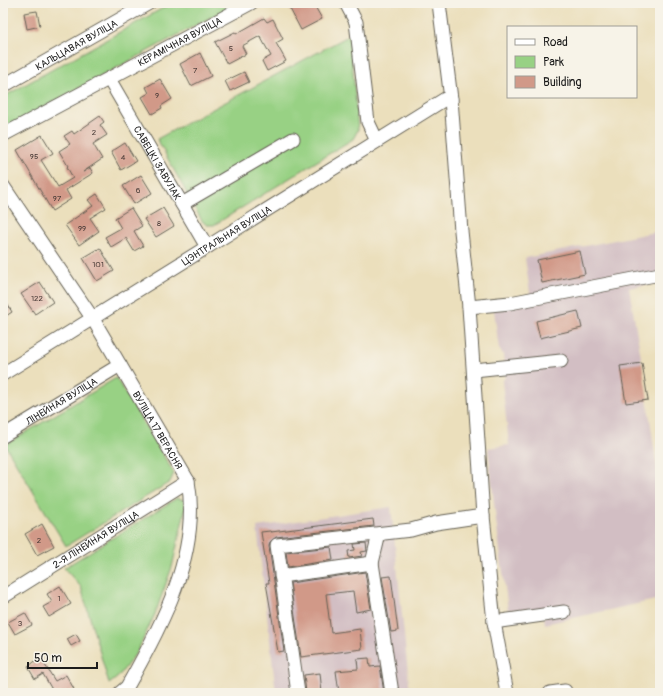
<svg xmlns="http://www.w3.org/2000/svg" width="663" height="696" font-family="Pangolin,sans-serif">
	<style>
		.industrial { fill: #d2bec3 }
		.green { fill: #98d184; stroke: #5a7650 }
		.building { fill: #d19988 }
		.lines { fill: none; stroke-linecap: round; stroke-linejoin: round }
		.minor-casing { stroke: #646054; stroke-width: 15 }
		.minor { stroke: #fff; stroke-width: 13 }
		.labels { text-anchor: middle; stroke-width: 3.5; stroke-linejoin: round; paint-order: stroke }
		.number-label { font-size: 8px; fill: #493b37 }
		.street-label { font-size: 10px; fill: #1c1c1c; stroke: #f7f3e8 }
	</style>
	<rect width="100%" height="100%" fill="#f7f3e8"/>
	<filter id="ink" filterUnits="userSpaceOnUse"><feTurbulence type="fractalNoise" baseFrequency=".025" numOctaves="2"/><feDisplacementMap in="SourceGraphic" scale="8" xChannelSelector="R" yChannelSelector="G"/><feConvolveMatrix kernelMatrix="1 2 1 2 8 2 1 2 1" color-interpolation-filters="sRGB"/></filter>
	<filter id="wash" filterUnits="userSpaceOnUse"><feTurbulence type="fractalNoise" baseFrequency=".012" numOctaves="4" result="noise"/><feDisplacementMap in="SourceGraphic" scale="16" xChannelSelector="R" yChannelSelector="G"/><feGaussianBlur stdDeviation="0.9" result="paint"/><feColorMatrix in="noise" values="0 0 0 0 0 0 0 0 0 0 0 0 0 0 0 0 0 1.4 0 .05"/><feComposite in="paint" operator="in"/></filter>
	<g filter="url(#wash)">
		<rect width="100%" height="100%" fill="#ebdfbc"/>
		<!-- industrial -->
		<g class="industrial">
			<polygon points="660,231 660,282 629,288 642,363 660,490 660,599 545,624 543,609 508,610 496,521 488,448 509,445 502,381 505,378 503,354 499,349 494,310 530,293 525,258"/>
			<polygon points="391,507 410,693 276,693 257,527"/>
		</g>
		<!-- green -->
		<g class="green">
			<polygon points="172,3 237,3 3,129 3,97"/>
			<polygon points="350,35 358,130 353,139 214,225 207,225 202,221 157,139"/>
			<polygon points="116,378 174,473 170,482 66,546 5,445"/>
			<polygon points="177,498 184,500 186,506 172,567 155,614 137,652 118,677 109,684 81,587 64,568"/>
		</g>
		<g id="blocks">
			<!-- building -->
			<g class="building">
				<polygon points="292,3 313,3 322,19 301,30 288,5"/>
				<polygon points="37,11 40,26 27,29 24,13"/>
				<polygon points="264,18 267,22 273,19 283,39 276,43 286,61 267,71 262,61 271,56 260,36 242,46 246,54 227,64 215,42 235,32 236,34"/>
				<polygon points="200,53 211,76 191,86 180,64"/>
				<polygon points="244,72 249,82 230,91 225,81"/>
				<polygon points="160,79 172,99 161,106 162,108 152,114 142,97 149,93 146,87"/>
				<polygon points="100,116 104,122 100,125 107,135 93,144 102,159 83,172 90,168 93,173 66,190 71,199 52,211 17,150 42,135 53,153 41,160 58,187 73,178 67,167 68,166 59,151 70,144 64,136 72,131 74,134"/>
				<polygon points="125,143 136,161 121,170 111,152"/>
				<polygon points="141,175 152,193 134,204 123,186"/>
				<polygon points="97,194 106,208 90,218 99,231 79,245 65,225 93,206 88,200"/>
				<polygon points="131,208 142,226 134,231 143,246 134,251 126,238 111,247 105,237 121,228 115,218"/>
				<polygon points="163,208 174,226 156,237 144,219"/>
				<polygon points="100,248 114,271 97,281 83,258"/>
				<polygon points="580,251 585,274 542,283 537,260"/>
				<polygon points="40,282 53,302 35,314 21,294"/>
				<polygon points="3,297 12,312 3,318"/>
				<polygon points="578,311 582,328 540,338 536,321"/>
				<polygon points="642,363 648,400 626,403 620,366"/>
				<polygon points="373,519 374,526 276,537 270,542 269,546 284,651 278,652 266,583 269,583 261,532 270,531 271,532"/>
				<polygon points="42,524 54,546 37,555 25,534"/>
				<polygon points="366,543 367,551 361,552 362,556 349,558 348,551 355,550 354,544"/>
				<polygon points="331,547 333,560 288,567 286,552"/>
				<polygon points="365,572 371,609 356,612 353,591 326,594 331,633 360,629 362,649 301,657 290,583"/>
				<polygon points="391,576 398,631 391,632 382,577"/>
				<polygon points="60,586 71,604 49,617 43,607 52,602 47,594"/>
				<polygon points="25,613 32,625 15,634 8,622"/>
				<polygon points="76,634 80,641 71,646 67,639"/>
				<polygon points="40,657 55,681 66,675 74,689 67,693 54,693 43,674 35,679 28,667"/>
				<polygon points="369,658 370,667 380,666 384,693 339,693 336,671 358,669 357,659"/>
				<polygon points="320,673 322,693 306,693 304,675"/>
			</g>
		</g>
	</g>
	<g filter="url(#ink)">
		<use href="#blocks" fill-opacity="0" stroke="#646054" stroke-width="1"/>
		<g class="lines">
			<defs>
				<g id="minor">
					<polyline points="346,3 356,22 368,122 377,141"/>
					<polyline points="439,3 451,99 461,231 469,307 483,516 494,622 507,693"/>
					<path id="s1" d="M 109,79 L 207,247"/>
					<path id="s2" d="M 3,86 L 149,3"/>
					<path id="s3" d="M 3,135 L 251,3"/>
					<path id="s4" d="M 3,186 L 93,319 L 188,481 C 201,553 161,627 127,687 L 120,693"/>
					<polyline points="182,204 293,139"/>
					<polyline points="469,307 510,303 660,274"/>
					<polyline points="474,370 561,361"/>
					<path id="s5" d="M 3,374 L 445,99 L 451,99"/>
					<path id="s6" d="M 3,436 L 120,365"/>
					<polyline points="372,563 392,693"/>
					<polyline points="281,576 372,563 379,534"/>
					<path id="s7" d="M 3,597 L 188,481"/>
					<polyline points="494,622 564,612"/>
					<polyline points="298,693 277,545 411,530 436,523 483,516"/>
					<polyline points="550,693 565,691"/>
				</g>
			</defs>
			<!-- minor casing -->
			<use href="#minor" class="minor-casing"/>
			<!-- minor -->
			<use href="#minor" class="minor"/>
		</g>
	</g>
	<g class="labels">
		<!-- number labels -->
		<g class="number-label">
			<text x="231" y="51">5</text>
			<text x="195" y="73">7</text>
			<text x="157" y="98">9</text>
			<text x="94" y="135">2</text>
			<text x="34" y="159">95</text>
			<text x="123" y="160">4</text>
			<text x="138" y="193">6</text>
			<text x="57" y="201">97</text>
			<text x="159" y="226">8</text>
			<text x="82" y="231">99</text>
			<text x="98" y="267">101</text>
			<text x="37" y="301">122</text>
			<text x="39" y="543">2</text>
			<text x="59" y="601">1</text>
			<text x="20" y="626">3</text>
		</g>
		<!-- street labels -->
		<g class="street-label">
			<text dy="4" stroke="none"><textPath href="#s3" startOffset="200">КЕРАМІЧНАЯ ВУЛІЦА</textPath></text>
			<text dy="4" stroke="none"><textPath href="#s2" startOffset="84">КАЛЬЦАВАЯ ВУЛІЦА</textPath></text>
			<text dy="4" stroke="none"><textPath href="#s1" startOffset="97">САВЕЦКІ ЗАВУЛАК</textPath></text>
			<text dy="4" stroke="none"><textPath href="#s5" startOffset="263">ЦЭНТРАЛЬНАЯ ВУЛІЦА</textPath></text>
			<text dy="4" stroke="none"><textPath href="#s6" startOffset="68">ЛІНЕЙНАЯ ВУЛІЦА</textPath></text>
			<text dy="4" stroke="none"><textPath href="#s4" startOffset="289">ВУЛІЦА 17 ВЕРАСНЯ</textPath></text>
			<text dy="4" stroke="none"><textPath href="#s7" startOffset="109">2-Я ЛІНЕЙНАЯ ВУЛІЦА</textPath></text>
		</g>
	</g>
	<!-- margin -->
	<rect width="663" height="696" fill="none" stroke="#f7f3e8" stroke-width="16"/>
	<!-- legend -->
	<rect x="507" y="26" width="130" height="72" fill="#f7f3e8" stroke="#9f9d96"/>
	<rect x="515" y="39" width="20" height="6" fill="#ffffff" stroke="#9f9d96"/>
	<text x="543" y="46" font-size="12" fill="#1c1c1c">Road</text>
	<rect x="515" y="56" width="20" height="12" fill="#98d184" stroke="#9f9d96"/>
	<text x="543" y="66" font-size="12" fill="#1c1c1c">Park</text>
	<rect x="515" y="76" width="20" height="12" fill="#d19988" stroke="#9f9d96"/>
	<text x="543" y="86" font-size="12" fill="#1c1c1c">Building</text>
	<!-- scale -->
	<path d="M28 662v6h69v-6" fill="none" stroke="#1c1c1c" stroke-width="2"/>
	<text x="34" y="662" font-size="12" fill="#1c1c1c" stroke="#f7f3e8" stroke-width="3" paint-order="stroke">50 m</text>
</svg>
